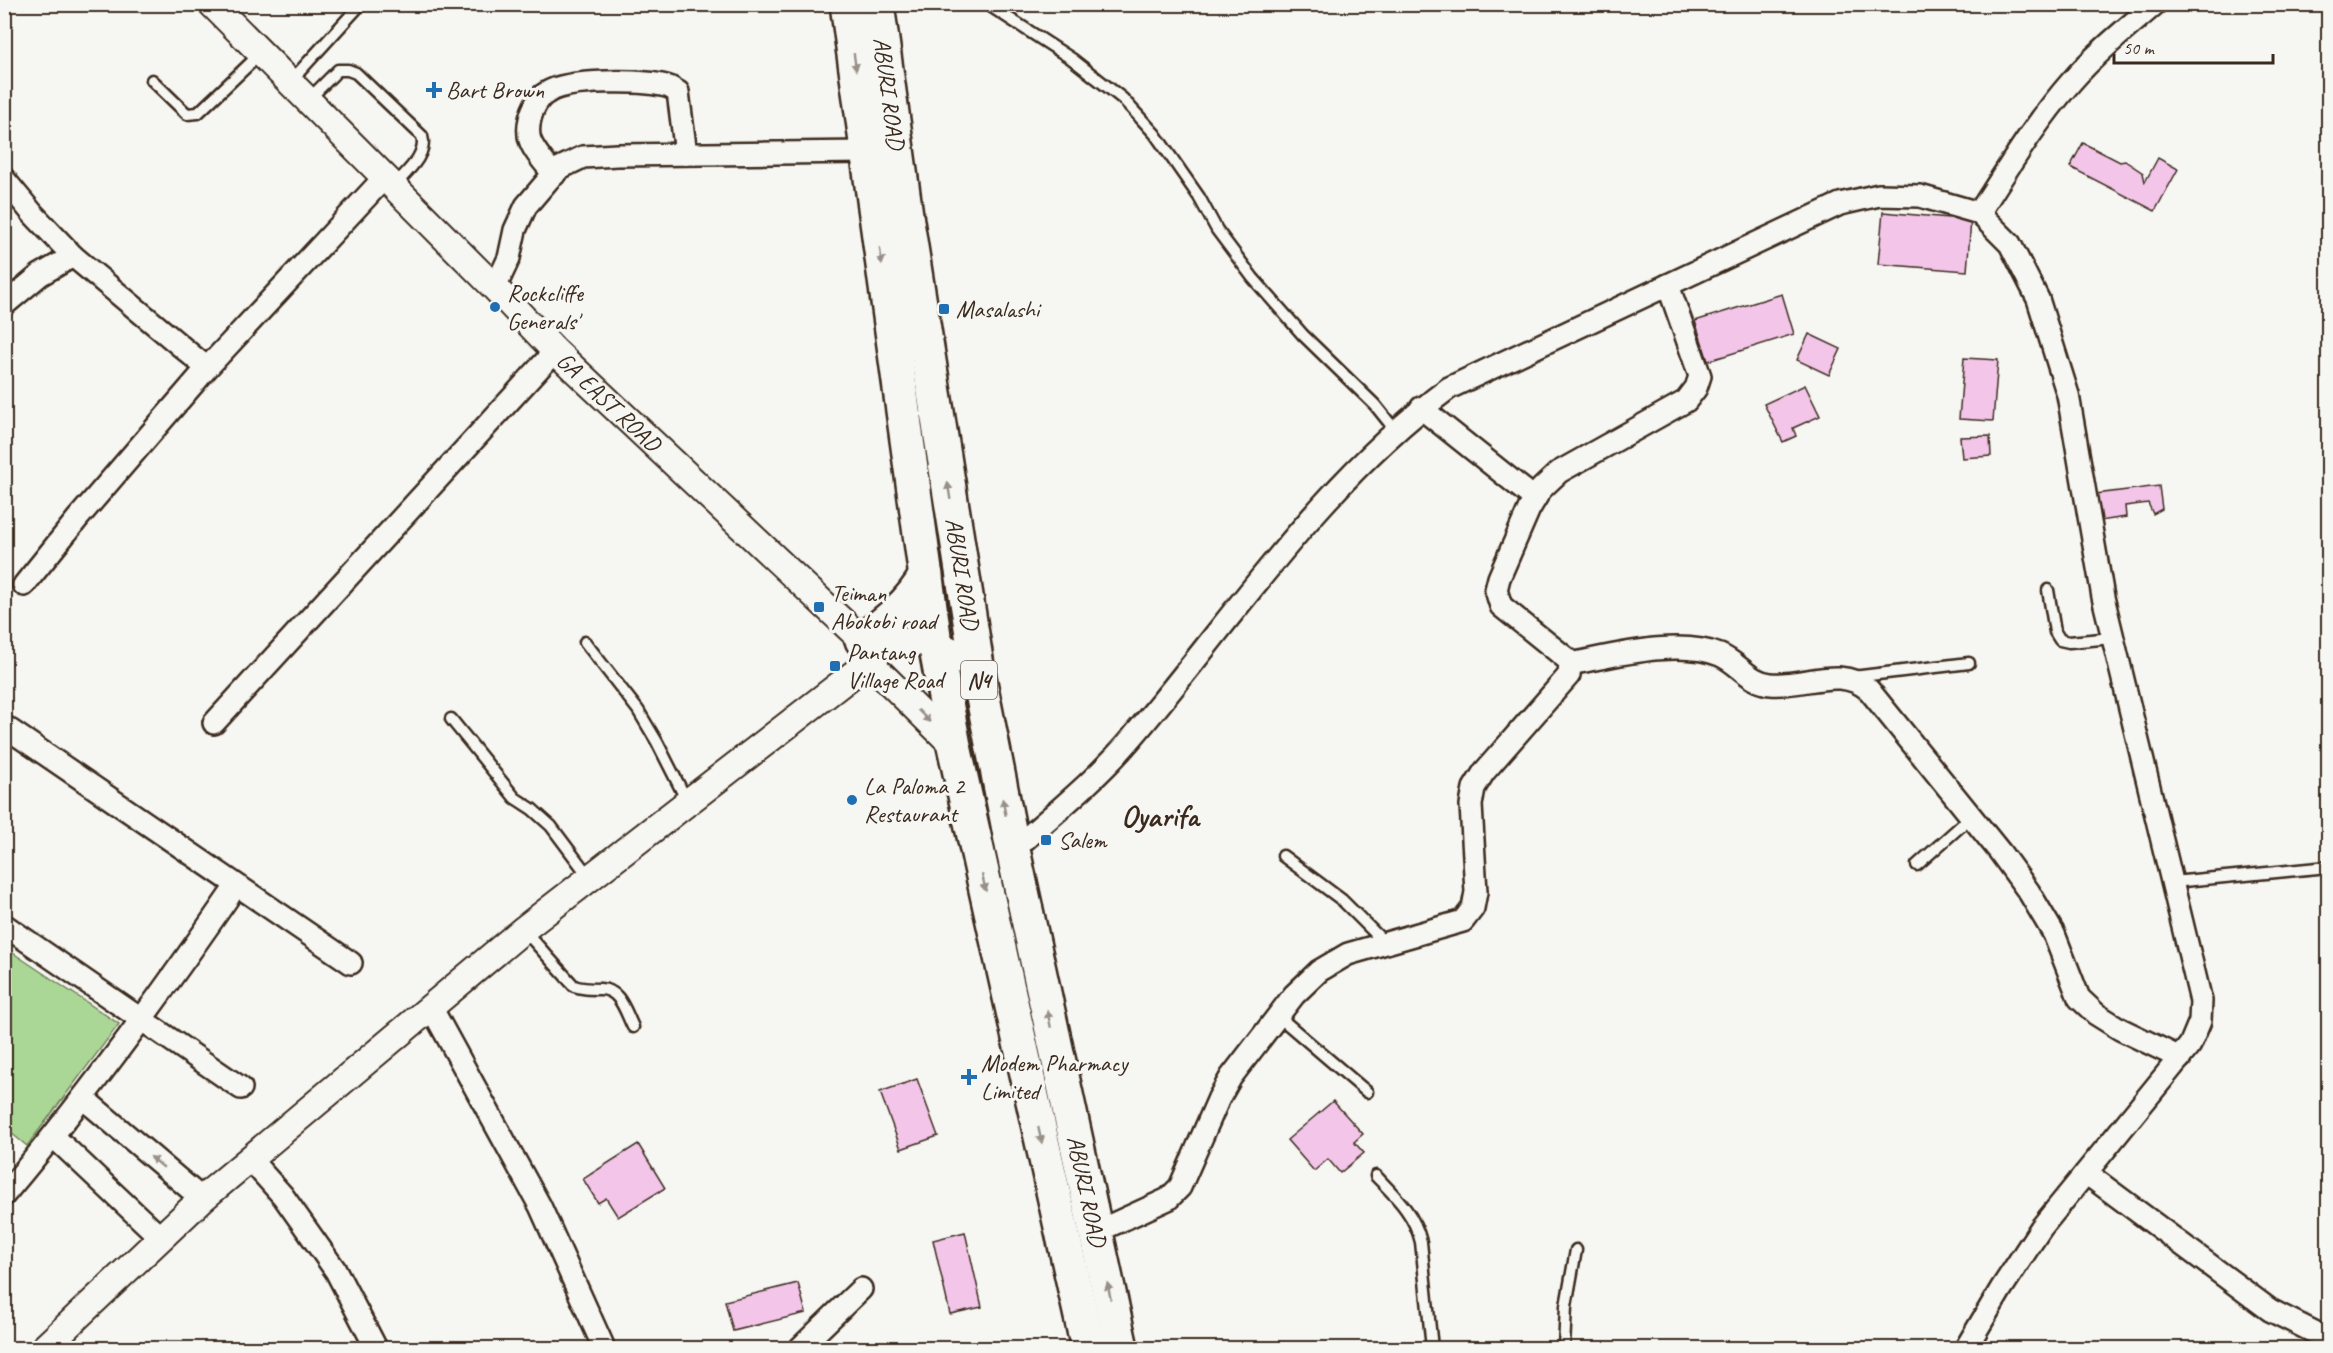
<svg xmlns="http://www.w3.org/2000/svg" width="2333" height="1353" font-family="Caveat,sans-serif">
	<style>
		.green { fill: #abd796; stroke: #73805a; stroke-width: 1.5 }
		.building { fill: #f3c5e9; stroke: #3b2a1e; stroke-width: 1.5 }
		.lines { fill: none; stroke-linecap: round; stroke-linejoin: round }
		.service-casing { stroke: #3b2a1e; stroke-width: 15 }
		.minor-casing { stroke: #3b2a1e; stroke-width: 26 }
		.tertiary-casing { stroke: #3b2a1e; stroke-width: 30 }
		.trunk-casing { stroke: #3b2a1e; stroke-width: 38 }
		.service { stroke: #f6f6f2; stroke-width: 10 }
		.minor { stroke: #f6f6f2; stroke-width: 21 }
		.tertiary { stroke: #f6f6f2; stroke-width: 26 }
		.trunk { stroke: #f6f6f2; stroke-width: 33 }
		.oneway { fill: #989088 }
		.poi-dot { fill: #1f6fb2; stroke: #f6f6f2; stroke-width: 2 }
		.labels { text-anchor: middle; stroke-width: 6; stroke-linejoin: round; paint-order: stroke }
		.shield { fill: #f6f6f2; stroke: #73675e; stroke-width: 1.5 }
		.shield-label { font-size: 22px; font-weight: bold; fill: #3b2a1e }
		.poi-label { font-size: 24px; fill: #3b2a1e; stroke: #f6f6f2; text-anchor: start }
		.street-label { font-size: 24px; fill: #3b2a1e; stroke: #f6f6f2 }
		.district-label { font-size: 30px; font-weight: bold; fill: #3b2a1e; stroke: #f6f6f2 }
	</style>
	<rect width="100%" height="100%" fill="#f6f6f2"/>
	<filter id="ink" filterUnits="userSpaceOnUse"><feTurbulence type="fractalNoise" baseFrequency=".0167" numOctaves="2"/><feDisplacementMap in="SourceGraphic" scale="12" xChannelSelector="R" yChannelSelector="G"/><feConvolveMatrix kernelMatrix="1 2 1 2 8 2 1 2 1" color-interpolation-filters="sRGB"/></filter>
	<g filter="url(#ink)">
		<!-- green -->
		<polygon class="green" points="4,947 119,1024 27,1146 5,1128"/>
		<!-- building -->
		<g class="building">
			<polygon points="2083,143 2120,162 2125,161 2143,173 2145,182 2158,158 2178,169 2155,211 2070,167"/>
			<polygon points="1883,212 1971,220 1967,271 1878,264"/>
			<polygon points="1782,294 1794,334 1708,361 1695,321"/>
			<polygon points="1809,334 1841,349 1829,375 1797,360"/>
			<polygon points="1964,358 1998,360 1993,421 1959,419"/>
			<polygon points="1805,385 1820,416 1793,428 1796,436 1783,442 1764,404"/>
			<polygon points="1990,436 1991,456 1962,458 1960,437"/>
			<polygon points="2159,486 2162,509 2153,514 2148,503 2125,506 2126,517 2100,521 2096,494"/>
			<polygon points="917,1079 938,1136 901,1149 880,1092"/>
			<polygon points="1333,1101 1363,1134 1354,1142 1364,1153 1340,1173 1328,1159 1314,1171 1287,1140"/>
			<polygon points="638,1144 665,1188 618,1217 606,1198 598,1203 583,1179"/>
			<polygon points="965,1232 982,1307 950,1314 933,1240"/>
			<polygon points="798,1283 806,1313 733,1331 725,1301"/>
		</g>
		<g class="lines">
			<defs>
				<g id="service">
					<polyline points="987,4 1072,59 1123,99 1155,134 1199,197 1217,230 1253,278 1303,335 1375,405 1395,430"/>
					<polyline points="152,80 187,114 198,113 261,53"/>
					<polyline points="290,82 361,4"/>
					<path d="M 308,100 L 338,70 L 348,70 L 356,73 L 422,136 C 428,155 405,173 393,187"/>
					<polyline points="2048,590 2055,632 2060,640 2069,642 2112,638"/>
					<polyline points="585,642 638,710 657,742 688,803"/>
					<polyline points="1853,677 1969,663"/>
					<polyline points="451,719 515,798 532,809 551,826 590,878"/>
					<polyline points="1283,856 1342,900 1385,943"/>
					<polyline points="1917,865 1972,816"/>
					<polyline points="2173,882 2328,867"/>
					<path d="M 524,930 L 574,986 C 583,989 589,989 599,989 C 620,988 625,1011 633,1027"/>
					<polyline points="1278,1016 1367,1092"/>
					<path d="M 1376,1176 C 1396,1197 1414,1213 1421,1242 L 1432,1348"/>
					<polyline points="1564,1348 1566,1306 1576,1250"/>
				</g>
				<g id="minor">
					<path d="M 554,175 C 546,164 531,149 529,136 C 527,121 534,99 548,92 C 568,79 643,80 666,86 C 671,87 674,90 678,92 L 686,154"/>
					<polyline points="4,179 33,214 73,256"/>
					<path d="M 1979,213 C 2008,168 2036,122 2071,82 C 2096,53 2126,29 2155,4"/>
					<polyline points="495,288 509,258 515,230 526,206 549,179 560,168 583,157 617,155 867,152"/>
					<polyline points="4,305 40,275 73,256 207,368"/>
					<polyline points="1421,408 1535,499"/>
					<polyline points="24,585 78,518 207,368 384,178"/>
					<path d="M 1570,664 C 1613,656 1678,638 1720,655 C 1739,663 1750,683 1771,684 C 1805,687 1840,665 1869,690 L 2000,852 L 2029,892 L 2054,934 L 2079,998 L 2096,1014 L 2120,1029 L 2180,1058"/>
					<polyline points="214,723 555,351"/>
					<polyline points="4,726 351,963"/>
					<path d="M 1013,850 C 1052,815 1095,781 1129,741 C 1232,621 1320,483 1449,388 L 1840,204 L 1879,195 L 1920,196 L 1979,213 L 2010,244 L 2038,299 L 2068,395 L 2103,597 L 2201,1001 L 2200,1021 L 2190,1045 L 2041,1228 L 2001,1289 L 1966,1348"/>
					<polyline points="4,925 241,1088"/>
					<polyline points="431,1007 540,1206 604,1348"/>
					<polyline points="83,1098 202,1199"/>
					<polyline points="54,1137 162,1239"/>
					<polyline points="249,1158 283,1196 336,1271 376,1348"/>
					<polyline points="2086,1173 2270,1310 2328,1339"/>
					<path d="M 4,1195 C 88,1096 163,992 236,886"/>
					<polyline points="1096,1232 1168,1199 1180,1187 1219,1098 1231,1077 1294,995 1319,971 1348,954 1463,921 1473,908 1476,892 1471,805 1474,788 1484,772 1569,675 1570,664 1567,659 1501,606 1496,590 1499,578 1529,509 1541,489 1559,472 1686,401 1696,388 1700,376 1668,285"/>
					<polyline points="800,1348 861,1289"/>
				</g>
				<g id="tertiary">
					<path id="s1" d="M 212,4 L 495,288 L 555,351 L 862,640 L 869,662 L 954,746"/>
					<polyline points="874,640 935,643 952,651 978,672"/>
					<polyline points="44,1348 202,1199 524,929 869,662 891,639"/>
				</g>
				<g id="trunk">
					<polyline points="847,4 935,643 954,746 1088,1348"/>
					<path id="s2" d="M 877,4 L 906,215 L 978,672 L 1013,850 L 1121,1348"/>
					<path d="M 862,640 C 887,622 911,603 926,575"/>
				</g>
			</defs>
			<!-- service casing -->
			<use href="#service" class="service-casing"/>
			<!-- minor casing -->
			<use href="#minor" class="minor-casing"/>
			<!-- tertiary casing -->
			<use href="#tertiary" class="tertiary-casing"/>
			<!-- trunk casing -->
			<use href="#trunk" class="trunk-casing"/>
			<!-- service -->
			<use href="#service" class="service"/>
			<!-- minor -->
			<use href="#minor" class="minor"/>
			<!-- tertiary -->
			<use href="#tertiary" class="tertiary"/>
			<!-- trunk -->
			<use href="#trunk" class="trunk"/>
		</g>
		<!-- one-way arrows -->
		<defs><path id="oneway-solid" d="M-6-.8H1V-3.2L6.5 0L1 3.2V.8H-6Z" transform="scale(1.5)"/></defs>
		<g class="oneway">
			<use href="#oneway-solid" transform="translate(855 62) rotate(82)"/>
			<use href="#oneway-solid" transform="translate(881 256) rotate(82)"/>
			<use href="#oneway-solid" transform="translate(949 491) rotate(-99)"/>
			<use href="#oneway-solid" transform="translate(924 716) rotate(45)"/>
			<use href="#oneway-solid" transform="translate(1004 807) rotate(-101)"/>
			<use href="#oneway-solid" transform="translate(984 883) rotate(77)"/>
			<use href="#oneway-solid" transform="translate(1049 1019) rotate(-102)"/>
			<use href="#oneway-solid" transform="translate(1040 1135) rotate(77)"/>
			<use href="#oneway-solid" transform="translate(157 1162) rotate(-140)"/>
			<use href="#oneway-solid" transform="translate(1109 1291) rotate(-102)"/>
		</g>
	</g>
	<!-- markers -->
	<g class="poi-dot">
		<path d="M431 81h6v6h6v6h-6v6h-6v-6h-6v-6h6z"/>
		<circle cx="495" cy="307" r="6"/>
		<rect x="938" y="303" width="12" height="12" rx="3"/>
		<rect x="813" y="601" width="12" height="12" rx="3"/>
		<rect x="829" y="660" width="12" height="12" rx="3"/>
		<circle cx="852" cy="800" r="6"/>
		<rect x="1040" y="834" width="12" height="12" rx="3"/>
		<path d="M966 1068h6v6h6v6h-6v6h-6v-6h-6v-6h6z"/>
	</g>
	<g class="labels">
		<!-- shield labels -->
		<rect class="shield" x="961" y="661" width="36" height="38" rx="4.5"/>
		<g class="shield-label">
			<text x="979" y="688">N4</text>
		</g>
		<!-- poi labels -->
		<g class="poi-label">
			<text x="446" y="98">Bart Brown</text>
			<text x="507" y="301">Rockcliffe<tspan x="507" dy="28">Generals'</tspan></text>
			<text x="956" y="317">Masalashi</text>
			<text x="831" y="601">Teiman<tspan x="831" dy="28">Abokobi road</tspan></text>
			<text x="847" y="660">Pantang<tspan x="847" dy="28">Village Road</tspan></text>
			<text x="864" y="794">La Paloma 2<tspan x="864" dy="28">Restaurant</tspan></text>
			<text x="1058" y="848">Salem</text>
			<text x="981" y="1071">Modem Pharmacy<tspan x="981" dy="28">Limited</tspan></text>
		</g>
		<!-- street labels -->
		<g class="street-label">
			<text dy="8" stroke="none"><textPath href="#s2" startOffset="90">ABURI ROAD</textPath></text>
			<text dy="8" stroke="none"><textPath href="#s1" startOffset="562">GA EAST ROAD</textPath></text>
			<text dy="8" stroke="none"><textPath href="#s2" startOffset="576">ABURI ROAD</textPath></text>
			<text dy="8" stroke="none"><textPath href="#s2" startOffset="1206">ABURI ROAD</textPath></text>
		</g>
		<!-- district labels -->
		<g class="district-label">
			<text x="1160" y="826">Oyarifa</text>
		</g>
	</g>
	<!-- margin -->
	<rect width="2333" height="1353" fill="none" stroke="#f6f6f2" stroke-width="24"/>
	<rect x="12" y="12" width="2309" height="1329" fill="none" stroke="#3b2a1e" stroke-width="2" filter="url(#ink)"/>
	<!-- scale -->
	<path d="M2114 54v9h159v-9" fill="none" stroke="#3b2a1e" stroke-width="3"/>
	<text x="2123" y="54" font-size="18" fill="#3b2a1e" stroke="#f6f6f2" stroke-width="4.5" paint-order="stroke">50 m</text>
</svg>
